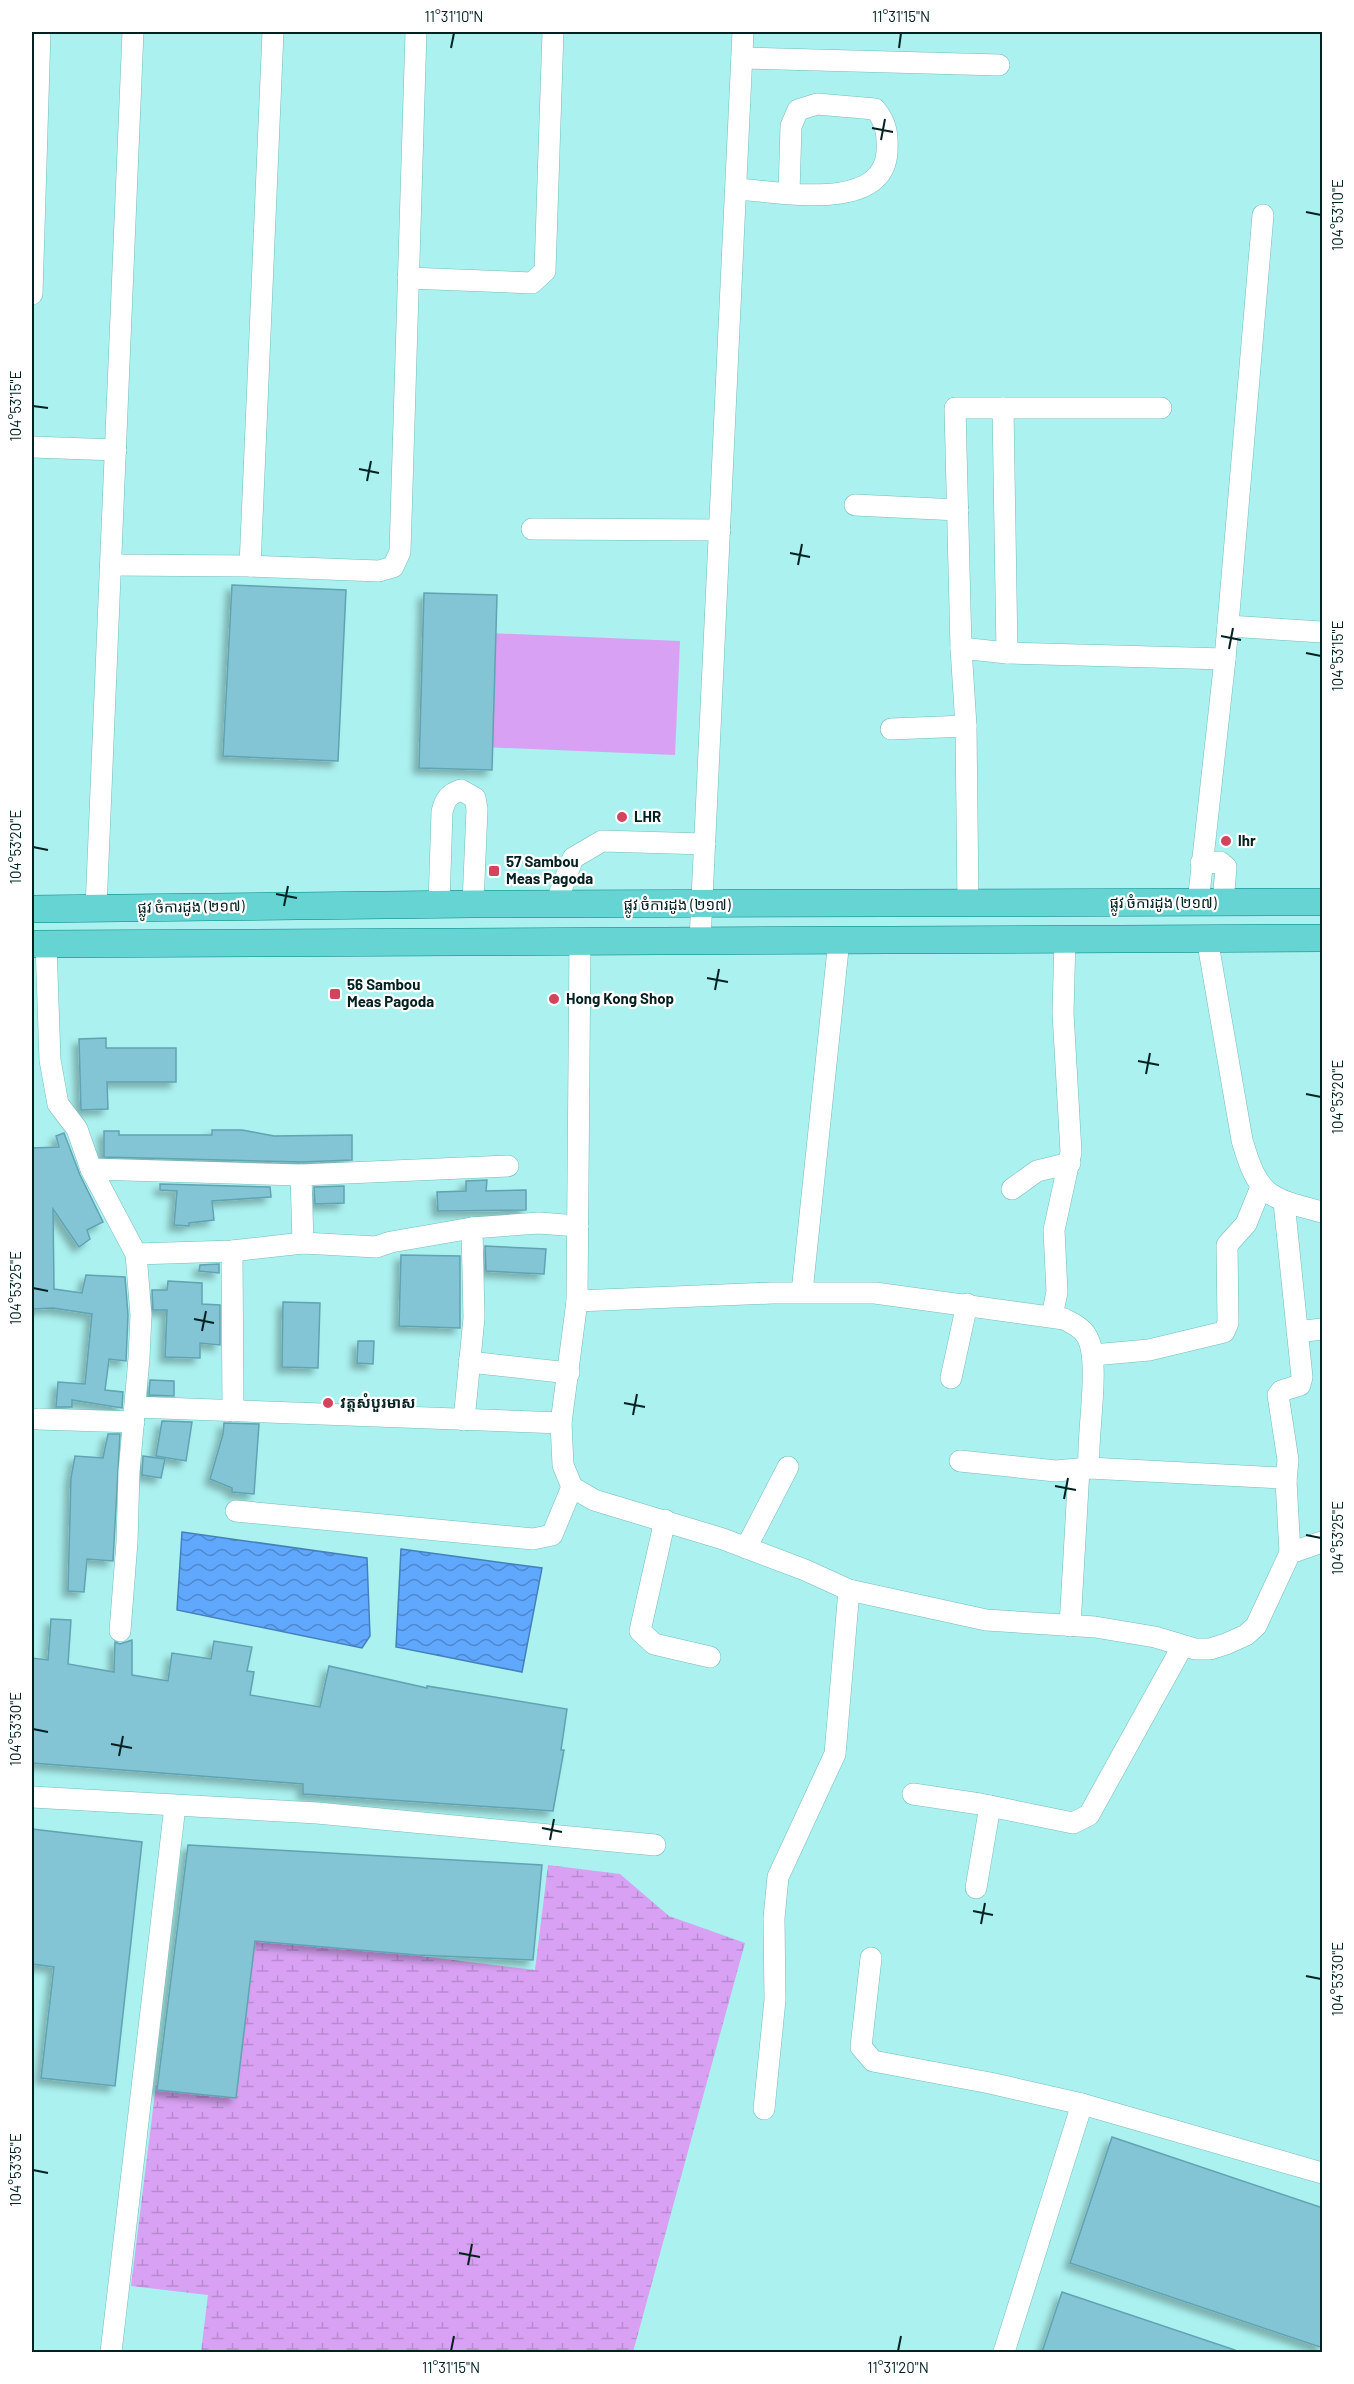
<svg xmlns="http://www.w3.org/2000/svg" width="1354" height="2384" font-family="Barlow,'Noto Sans Khmer',sans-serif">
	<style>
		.green { fill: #d8a1f3 }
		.wetland { fill: url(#wetland-marsh) }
		.water { fill: url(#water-waves); stroke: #4480bc; stroke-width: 1.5 }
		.building { fill: #83c5d4; stroke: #61a3b2; stroke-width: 1.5; filter: url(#shadow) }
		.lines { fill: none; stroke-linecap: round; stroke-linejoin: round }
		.minor-casing { stroke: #76bcba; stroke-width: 22 }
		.major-casing { stroke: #018282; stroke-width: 28 }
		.minor { stroke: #fff; stroke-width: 21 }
		.major { stroke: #66d4d3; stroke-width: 27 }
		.ticks { fill: none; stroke: #032121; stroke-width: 2 }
		.poi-dot { fill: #d4435d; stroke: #fff; stroke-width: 2 }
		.labels { text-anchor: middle; stroke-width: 4.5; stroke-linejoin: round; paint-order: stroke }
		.poi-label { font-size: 15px; font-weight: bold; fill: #032121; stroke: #fff; text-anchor: start }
		.street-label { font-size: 15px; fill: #032121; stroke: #fff }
		.neatline { fill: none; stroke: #032121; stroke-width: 2 }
		.ticks-label { font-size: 15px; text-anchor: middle; fill: #032121 }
	</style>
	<defs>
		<pattern id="wetland-marsh" width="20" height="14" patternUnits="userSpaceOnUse" patternTransform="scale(1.5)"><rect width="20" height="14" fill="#d8a1f3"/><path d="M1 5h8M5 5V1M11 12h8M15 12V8" fill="none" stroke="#b88ad0"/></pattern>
		<pattern id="water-waves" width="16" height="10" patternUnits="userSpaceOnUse" patternTransform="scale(1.5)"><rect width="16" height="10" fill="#60a8fe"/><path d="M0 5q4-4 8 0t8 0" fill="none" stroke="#4d88cd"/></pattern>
		<filter id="shadow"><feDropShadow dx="-5.5" dy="5.5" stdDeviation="3" flood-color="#0004"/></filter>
	</defs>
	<rect width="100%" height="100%" fill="#aaf1ef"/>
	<!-- green -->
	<polygon class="green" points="488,633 680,641 675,755 483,747"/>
	<!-- wetland -->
	<polygon class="wetland" points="548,1865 620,1874 669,1916 745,1943 633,2352 201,2352 208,2295 131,2286 156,2085 230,2094 249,1935 535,1970"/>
	<!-- water -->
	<g class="water">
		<polygon points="182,1532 367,1558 370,1636 362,1648 177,1610"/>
		<polygon points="401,1549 542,1568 522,1672 396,1647"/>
	</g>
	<!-- building -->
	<g class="building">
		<polygon points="232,585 346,590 338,761 223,756"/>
		<polygon points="424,593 497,595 492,770 419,768"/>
		<polygon points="106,1038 106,1048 176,1048 176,1082 107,1082 108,1109 81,1110 79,1039"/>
		<polygon points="212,1130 242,1130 274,1136 352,1135 352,1160 301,1162 104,1157 104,1131 119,1131 119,1135 212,1135"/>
		<polygon points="64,1133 80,1175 103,1222 87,1230 90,1239 79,1247 53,1209 54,1289 82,1293 86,1275 125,1277 128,1315 126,1361 109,1359 105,1390 123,1392 122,1408 72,1400 72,1407 56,1407 58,1382 85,1384 92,1314 53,1308 32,1309 32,1148 59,1147 56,1136"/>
		<polygon points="487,1180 486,1191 526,1190 526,1210 438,1211 437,1192 466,1191 466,1181"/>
		<polygon points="160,1184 270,1187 271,1197 212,1201 214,1220 189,1223 189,1226 174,1225 177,1191 160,1190"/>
		<polygon points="344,1186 344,1203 315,1204 314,1187"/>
		<polygon points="485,1246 546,1249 544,1274 486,1271"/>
		<polygon points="401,1255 460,1256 460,1328 399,1326"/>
		<polygon points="219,1264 219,1273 199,1271 200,1265"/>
		<polygon points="168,1281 202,1283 202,1304 220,1305 220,1345 200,1343 200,1358 165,1357 167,1310 153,1310 152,1290 167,1290"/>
		<polygon points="283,1302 320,1303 318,1368 282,1367"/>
		<polygon points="358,1341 374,1341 373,1364 357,1363"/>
		<polygon points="150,1380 174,1381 174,1396 149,1395"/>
		<polygon points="162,1421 192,1422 186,1461 156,1456"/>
		<polygon points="224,1423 259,1424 254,1494 232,1492 232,1488 210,1479 223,1434"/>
		<polygon points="108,1434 120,1434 113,1561 87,1559 84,1592 68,1591 71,1478 75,1456 103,1458"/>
		<polygon points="143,1456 165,1459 161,1478 142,1475"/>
		<polygon points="51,1619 71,1620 68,1664 114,1672 115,1642 120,1644 132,1640 132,1675 168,1681 172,1653 211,1659 214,1641 252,1647 247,1671 254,1672 250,1695 320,1707 329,1666 427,1688 427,1686 567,1709 561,1750 564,1750 553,1811 303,1794 303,1784 32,1763 32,1658 48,1660"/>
		<polygon points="32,1829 142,1842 115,2086 41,2078 54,1967 32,1964"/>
		<polygon points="188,1845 542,1865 533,1960 417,1955 255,1941 236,2098 157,2090"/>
		<polygon points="1112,2137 1323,2208 1323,2348 1070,2263"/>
		<polygon points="1062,2292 1235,2350 1235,2352 1042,2352"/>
	</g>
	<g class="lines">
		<defs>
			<g id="minor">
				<polyline points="742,58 999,65"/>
				<path d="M 736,189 C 776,191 883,214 887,152 C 888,134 886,122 875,109 L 817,104 L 798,110 L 791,126 L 789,193"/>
				<polyline points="408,278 532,283 545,271 553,32"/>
				<polyline points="32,294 40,32"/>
				<polyline points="1003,408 1007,653"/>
				<polyline points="32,447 116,450"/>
				<polyline points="855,505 958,510"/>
				<polyline points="532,529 720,530"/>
				<polyline points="111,565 250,566 379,571 393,567 400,552 416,32"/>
				<polyline points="250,566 273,32"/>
				<polyline points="1228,626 1322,632"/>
				<polyline points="961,648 955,408 1161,408"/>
				<polyline points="891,729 966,726"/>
				<polyline points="1201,863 1220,862 1226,867 1223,903"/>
				<polyline points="1198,903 1225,659 1263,215"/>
				<path d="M 439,904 L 442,812 C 445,799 449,794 461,790 L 475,798 L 477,809 L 473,904"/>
				<polyline points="968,904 966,726 961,648 1007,653 1225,659"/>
				<polyline points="555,906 573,858 602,841 705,844"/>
				<polyline points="96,908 133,32"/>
				<path d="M 1207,938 L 1242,1140 C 1258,1196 1268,1198 1322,1212"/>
				<polyline points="580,941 577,1301 561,1423 563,1465 572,1487 594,1500 723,1539 805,1570 849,1590 986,1620 1095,1627 1155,1637 1195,1649 1210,1649 1226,1644 1246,1635 1256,1626 1290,1553 1322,1542"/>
				<polyline points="700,941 743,32"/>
				<polyline points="46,944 50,1060 58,1104 77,1129 91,1169 136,1254 141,1315 139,1358 129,1472 127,1542 120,1631"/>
				<polyline points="91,1169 301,1175"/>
				<polyline points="1012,1189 1037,1171 1070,1163"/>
				<polyline points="1284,1202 1302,1377 1300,1385 1281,1391 1278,1395 1288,1460 1286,1481"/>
				<polyline points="303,1243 301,1175 508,1166"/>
				<polyline points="232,1251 233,1411"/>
				<polyline points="136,1254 232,1251 303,1243 376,1247 391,1242 472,1228"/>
				<polyline points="802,1292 839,940"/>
				<path d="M 577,1301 L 772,1293 L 875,1293 L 1064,1319 C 1072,1323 1081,1327 1086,1335 C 1102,1358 1086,1437 1089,1468"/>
				<polyline points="1052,1316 1057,1292 1054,1230 1071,1152 1063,1013 1065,939"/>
				<polyline points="1297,1332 1322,1329"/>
				<polyline points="1093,1355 1149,1350 1224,1332 1228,1323 1227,1245 1246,1224 1261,1187"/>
				<polyline points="469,1362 569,1373"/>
				<polyline points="951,1378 967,1304"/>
				<polyline points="135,1407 561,1423"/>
				<polyline points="38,1419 134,1422"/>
				<polyline points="464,1420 474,1318 472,1228 539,1223 578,1226"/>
				<polyline points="960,1461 1056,1471 1089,1468 1281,1478 1286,1481 1290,1553"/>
				<polyline points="236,1511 533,1539 552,1535 572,1487"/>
				<polyline points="665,1520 640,1631 654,1644 710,1657"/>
				<polyline points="746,1548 788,1467"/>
				<polyline points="1070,1626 1079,1469"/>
				<polyline points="913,1794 980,1804 1073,1823 1089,1815 1182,1647"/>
				<polyline points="32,1797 317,1813 655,1845"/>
				<polyline points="976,1888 990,1806"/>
				<polyline points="871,1958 861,2047 873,2061 990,2083 1082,2104 1322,2173"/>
				<polyline points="764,2109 775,2000 774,1918 778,1877 835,1754 849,1590"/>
				<polyline points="111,2352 175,1806"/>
				<polyline points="1004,2352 1082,2104"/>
			</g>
			<g id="major">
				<polyline points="32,909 473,904 1322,902"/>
				<polyline points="32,944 1322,938"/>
			</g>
		</defs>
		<!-- minor casing -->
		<use href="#minor" class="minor-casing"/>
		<!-- major casing -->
		<use href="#major" class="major-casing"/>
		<!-- minor -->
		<use href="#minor" class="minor"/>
		<!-- major -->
		<use href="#major" class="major"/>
	</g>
	<!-- ticks -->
	<path class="ticks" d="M 451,48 L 454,33M 899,48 L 901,33M 872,128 L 893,132M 881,140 L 885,119M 1306,212 L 1321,215M 33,406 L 48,408M 359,469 L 379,473M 367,481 L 371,461M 790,553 L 810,557M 798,565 L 802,544M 1221,636 L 1241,640M 1229,649 L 1233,628M 1306,653 L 1321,656M 33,847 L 48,850M 276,894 L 297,898M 284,906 L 288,886M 707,978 L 728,982M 715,990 L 719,969M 1138,1061 L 1159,1065M 1146,1074 L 1150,1053M 1306,1094 L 1321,1097M 33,1288 L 48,1291M 194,1319 L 214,1323M 202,1331 L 206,1311M 624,1403 L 645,1407M 633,1415 L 637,1394M 1055,1486 L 1076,1490M 1064,1499 L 1068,1478M 1306,1535 L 1321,1538M 33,1729 L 48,1732M 111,1744 L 132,1748M 119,1756 L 123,1736M 542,1828 L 562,1832M 550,1840 L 554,1819M 973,1911 L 993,1915M 981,1924 L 985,1903M 1306,1976 L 1321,1979M 33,2170 L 48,2173M 459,2253 L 480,2257M 468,2265 L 472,2244M 451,2351 L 454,2336M 898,2351 L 901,2336"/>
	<!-- markers -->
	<g class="poi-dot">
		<circle cx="622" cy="817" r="6"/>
		<circle cx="1226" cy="841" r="6"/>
		<rect x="488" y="865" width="12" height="12" rx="3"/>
		<rect x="329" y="988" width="12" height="12" rx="3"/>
		<circle cx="554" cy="999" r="6"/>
		<circle cx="328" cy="1403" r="6"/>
	</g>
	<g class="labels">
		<!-- poi labels -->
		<g class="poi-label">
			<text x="634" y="822">LHR</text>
			<text x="1238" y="846">lhr</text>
			<text x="506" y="867">57 Sambou<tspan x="506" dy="17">Meas Pagoda</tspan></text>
			<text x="347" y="990">56 Sambou<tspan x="347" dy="17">Meas Pagoda</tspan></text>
			<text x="566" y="1004">Hong Kong Shop</text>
			<text x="340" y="1408">វត្តសំបួរមាស</text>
		</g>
		<!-- street labels -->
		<g class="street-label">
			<text x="1163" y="908">ផ្លូវ ចំការដូង (២១៧)</text>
			<text x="677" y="910">ផ្លូវ ចំការដូង (២១៧)</text>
			<text transform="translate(191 907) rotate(-1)" y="5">ផ្លូវ ចំការដូង (២១៧)</text>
		</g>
	</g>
	<!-- border -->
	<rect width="1354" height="2384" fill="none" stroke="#ffffff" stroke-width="66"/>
	<rect x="33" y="33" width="1288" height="2318" class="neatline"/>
	<g class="ticks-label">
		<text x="454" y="22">11°31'10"N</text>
		<text x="901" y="22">11°31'15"N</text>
		<text transform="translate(1338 215) rotate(-90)" y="5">104°53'10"E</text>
		<text transform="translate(16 406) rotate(-90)" y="5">104°53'15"E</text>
		<text transform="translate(1338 656) rotate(-90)" y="5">104°53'15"E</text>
		<text transform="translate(16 847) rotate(-90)" y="5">104°53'20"E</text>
		<text transform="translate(1338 1097) rotate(-90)" y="5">104°53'20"E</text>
		<text transform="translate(16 1288) rotate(-90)" y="5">104°53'25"E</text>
		<text transform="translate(1338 1538) rotate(-90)" y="5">104°53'25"E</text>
		<text transform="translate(16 1729) rotate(-90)" y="5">104°53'30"E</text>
		<text transform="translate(1338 1979) rotate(-90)" y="5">104°53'30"E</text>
		<text transform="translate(16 2170) rotate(-90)" y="5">104°53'35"E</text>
		<text x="451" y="2373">11°31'15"N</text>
		<text x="898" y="2373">11°31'20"N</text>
	</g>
</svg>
